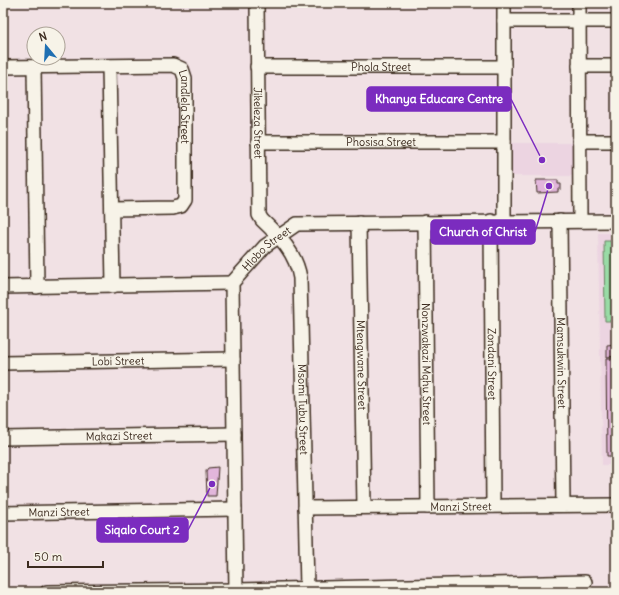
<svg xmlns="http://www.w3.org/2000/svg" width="619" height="595" font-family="Delius,sans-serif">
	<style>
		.built { fill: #ecd4e1 }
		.green { fill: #99dba6; stroke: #6a8262 }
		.building { fill: #e2b6db; stroke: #3b2a1e }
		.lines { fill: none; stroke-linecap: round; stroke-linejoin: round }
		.minor-casing { stroke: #3b2a1e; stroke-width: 16 }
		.minor { stroke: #f7f3e8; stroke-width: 13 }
		.labels { text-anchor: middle; stroke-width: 4; stroke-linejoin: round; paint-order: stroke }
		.street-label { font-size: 11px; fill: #3b2a1e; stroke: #f7f3e8 }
		.leader { fill: none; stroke: #7b2cbf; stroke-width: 1.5 }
		.callout-dot { fill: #7b2cbf; stroke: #f7f3e8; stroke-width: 1.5 }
		.callout { fill: #7b2cbf; stroke: #7b2cbf; stroke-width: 1.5 }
		.callout-label { font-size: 12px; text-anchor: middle; font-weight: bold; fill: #fff }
	</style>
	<rect width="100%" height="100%" fill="#f1e1e4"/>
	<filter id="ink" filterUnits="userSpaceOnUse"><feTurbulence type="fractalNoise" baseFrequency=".025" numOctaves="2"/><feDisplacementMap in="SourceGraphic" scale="8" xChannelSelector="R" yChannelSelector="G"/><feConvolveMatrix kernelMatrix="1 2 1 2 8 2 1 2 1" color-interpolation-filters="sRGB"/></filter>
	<g filter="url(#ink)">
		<!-- built -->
		<g class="built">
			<rect x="512" y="143" width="60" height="33"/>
			<polygon points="598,233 616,233 616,465 602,465"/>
		</g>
		<!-- green -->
		<polygon class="green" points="604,241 616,241 616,321 605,321"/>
		<!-- building -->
		<g class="building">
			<polygon points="536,180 558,180 558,184 561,184 561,189 558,189 558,192 537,193"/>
			<polygon points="616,344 616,356 607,357 607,345"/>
			<polygon points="606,358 616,358 616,456 607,456"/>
			<polygon points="218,467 216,496 207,496 206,471 208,468"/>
		</g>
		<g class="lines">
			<defs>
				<g id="minor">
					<path id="s1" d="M 257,3 L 259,215 L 262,220 C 280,237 296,253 300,278 L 307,588"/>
					<polyline points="579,3 580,221"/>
					<polyline points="504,21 616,21"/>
					<polyline points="109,66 113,286"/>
					<polyline points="579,66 616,66"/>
					<path id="s2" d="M 3,67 L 173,65 L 182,69 L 185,78 L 185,200 L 181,206 L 173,208 L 112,209"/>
					<polyline points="34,67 37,287"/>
					<path id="s3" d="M 257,67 L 504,67"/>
					<polyline points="579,141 616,141"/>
					<path id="s4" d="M 258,142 L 504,142"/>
					<path id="s5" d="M 491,221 L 493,506"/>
					<polyline points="504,221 504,3"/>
					<path id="s6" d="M 560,221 L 563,505"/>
					<path id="s7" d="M 425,222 L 428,507"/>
					<path id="s8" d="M 359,223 L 364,507"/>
					<polyline points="3,287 232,283"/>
					<path id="s9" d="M 3,363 L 233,359"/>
					<path id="s10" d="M 3,438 L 234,434"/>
					<path id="s11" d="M 305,508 L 616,505"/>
					<path id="s12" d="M 3,513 L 235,509"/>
					<polyline points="47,592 236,590 585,582"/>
					<path id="s13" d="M 236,592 L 232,283 L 265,246 L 297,224 L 616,221"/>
				</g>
			</defs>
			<!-- minor casing -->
			<use href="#minor" class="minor-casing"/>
			<!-- minor -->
			<use href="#minor" class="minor"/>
		</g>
	</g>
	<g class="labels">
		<!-- street labels -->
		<g class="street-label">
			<text dy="4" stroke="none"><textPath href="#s3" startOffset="124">Phola Street</textPath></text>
			<text dy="4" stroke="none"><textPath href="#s2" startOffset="218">Landlela Street</textPath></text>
			<text dy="4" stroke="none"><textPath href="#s1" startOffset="120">Jikeleza Street</textPath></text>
			<text dy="4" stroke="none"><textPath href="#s4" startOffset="123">Phosisa Street</textPath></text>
			<text dy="4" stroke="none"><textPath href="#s13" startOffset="358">Hlobo Street</textPath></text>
			<text dy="4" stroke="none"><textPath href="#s9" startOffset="115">Lobi Street</textPath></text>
			<text dy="4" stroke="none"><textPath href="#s6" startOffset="142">Mamsukwin Street</textPath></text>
			<text dy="4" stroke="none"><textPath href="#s7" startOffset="142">Nonzwakazi Mqhu Street</textPath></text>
			<text dy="4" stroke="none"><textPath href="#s5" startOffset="143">Zondani Street</textPath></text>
			<text dy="4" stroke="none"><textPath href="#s8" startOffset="142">Mtengwane Street</textPath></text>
			<text dy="4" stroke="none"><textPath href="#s1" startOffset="420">Msomi Tubu Street</textPath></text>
			<text dy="4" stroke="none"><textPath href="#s10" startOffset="116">Makazi Street</textPath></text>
			<text dy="4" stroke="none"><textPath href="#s11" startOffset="156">Manzi Street</textPath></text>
			<text dy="4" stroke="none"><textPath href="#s12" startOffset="56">Manzi Street</textPath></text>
		</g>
	</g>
	<!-- callouts -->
	<path class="leader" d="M542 160L511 99M549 186L535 232M212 484L188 530"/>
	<g class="callout-dot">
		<circle cx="542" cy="160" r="4"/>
		<circle cx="549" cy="186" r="4"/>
		<circle cx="212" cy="484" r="4"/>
	</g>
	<g class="callout">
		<rect x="367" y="87" width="144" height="24" rx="4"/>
		<rect x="431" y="220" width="104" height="24" rx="4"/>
		<rect x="97" y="518" width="91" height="24" rx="4"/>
	</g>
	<g class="callout-label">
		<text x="439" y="103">Khanya Educare Centre</text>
		<text x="483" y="236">Church of Christ</text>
		<text x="142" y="534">Siqalo Court 2</text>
	</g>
	<!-- margin -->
	<rect width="619" height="595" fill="none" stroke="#f7f3e8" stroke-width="16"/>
	<rect x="8" y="8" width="603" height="579" fill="none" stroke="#3b2a1e" stroke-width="1.5" filter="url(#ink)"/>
	<!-- north arrow -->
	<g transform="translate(46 46) rotate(342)"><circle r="19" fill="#f7f3e8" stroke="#aca397"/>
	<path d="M0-3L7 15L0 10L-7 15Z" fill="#1f6fb2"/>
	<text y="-6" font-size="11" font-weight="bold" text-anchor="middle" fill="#3b2a1e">N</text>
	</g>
	<!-- scale -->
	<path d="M28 561v6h75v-6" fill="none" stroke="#3b2a1e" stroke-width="2"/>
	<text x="34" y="561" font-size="12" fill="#3b2a1e" stroke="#f7f3e8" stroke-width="3" paint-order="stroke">50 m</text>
</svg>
